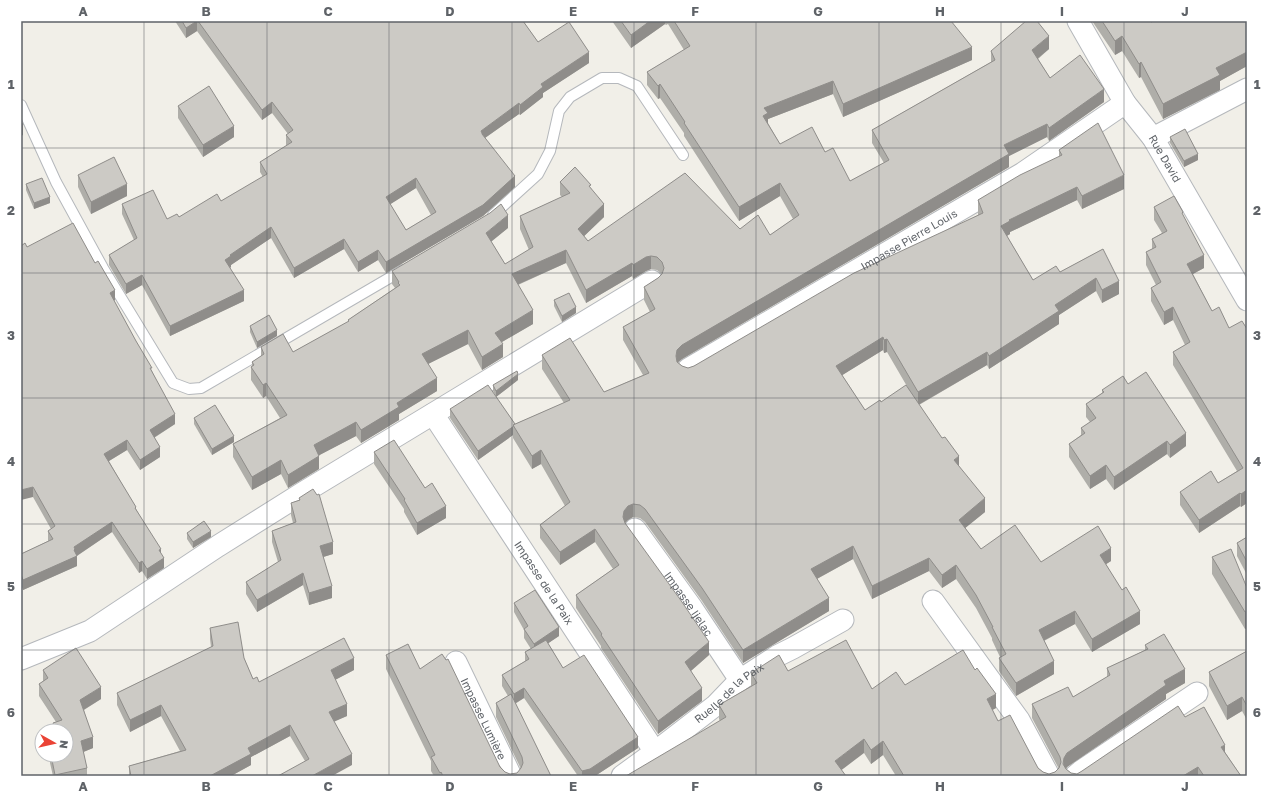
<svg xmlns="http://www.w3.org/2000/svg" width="1268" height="797" font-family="'Golos Text',sans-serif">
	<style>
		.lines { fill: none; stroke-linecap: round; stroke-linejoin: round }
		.lane-casing { stroke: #b5b8bc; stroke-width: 12 }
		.street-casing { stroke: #b5b8bc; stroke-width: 23 }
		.lane { stroke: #fff; stroke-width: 10 }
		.street { stroke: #fff; stroke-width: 21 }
		.wall { fill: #afaea9; fill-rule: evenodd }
		.shaded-wall { fill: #8f8d8a }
		.building { fill: #cccac5; stroke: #8f8d8a; fill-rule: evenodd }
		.grid { fill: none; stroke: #5f6368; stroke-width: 1; stroke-opacity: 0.55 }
		.labels { text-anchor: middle; stroke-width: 3; stroke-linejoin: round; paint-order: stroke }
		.street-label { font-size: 11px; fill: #5f6368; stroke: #fff }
		.neatline { fill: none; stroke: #5f6368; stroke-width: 1.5 }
		.grid-label { font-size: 13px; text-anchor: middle; font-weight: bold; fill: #5f6368 }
	</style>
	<rect width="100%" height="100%" fill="#f1efe8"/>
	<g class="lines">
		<defs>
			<g id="lane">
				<polyline points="21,105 56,182 103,268 173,383 189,389 201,388 403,270"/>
				<polyline points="493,215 538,174 550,151 559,111 570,97 602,78 619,78 637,86 683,155"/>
			</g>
			<g id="street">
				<path id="s1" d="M 1078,21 L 1125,103 L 1153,138 L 1247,300"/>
				<polyline points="1153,138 1247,89"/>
				<path id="s2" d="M 688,369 L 1023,173 L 1125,103"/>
				<path id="s3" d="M 433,414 L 655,752"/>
				<path id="s4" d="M 635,529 L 692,608 L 740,680"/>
				<polyline points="933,601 1019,720 1049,776"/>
				<polyline points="21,659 90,631 218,546 304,492 652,281"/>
				<path id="s5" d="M 456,662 L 511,776"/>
				<path id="s6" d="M 622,776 L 655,752 L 716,705 L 740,680 L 777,656 L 793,648 L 843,620"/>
				<polyline points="1075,776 1081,771 1197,693"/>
			</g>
		</defs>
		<!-- lane casing -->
		<use href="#lane" class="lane-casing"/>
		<!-- street casing -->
		<use href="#street" class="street-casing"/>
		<!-- lane -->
		<use href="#lane" class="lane"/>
		<!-- street -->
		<use href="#street" class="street"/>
	</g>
	<!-- wall -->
	<g class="wall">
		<path d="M 175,21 L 523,21 L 538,42 L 589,63 L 543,93 L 543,97 L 520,115 L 519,114 L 485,138 L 515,187 L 483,216 L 386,273 L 378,260 L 358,272 L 344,249 L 294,278 L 271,238 L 231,265 L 231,267 L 230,268 L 244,301 L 170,336 L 142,285 L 126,294 L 109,265 L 109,255 L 134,240 L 122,214 L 122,204 L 167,219 L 179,217 L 221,201 L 263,177 L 260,172 L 260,162 L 286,146 L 286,135 L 288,134 L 272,113 L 262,120 L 197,31 L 186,38 ZM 416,188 L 431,215 L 406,230 L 390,204 Z"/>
		<path d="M 612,21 L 951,21 L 972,60 L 843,117 L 833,94 L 768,119 L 768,123 L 780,144 L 825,152 L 850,181 L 884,163 L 872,143 L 872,130 L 991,62 L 991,51 L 1049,49 L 1038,59 L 1050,78 L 1104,102 L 1049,141 L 1047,137 L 1009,156 L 1009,167 L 682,359 L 678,362 L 682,366 L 688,368 L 694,366 L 978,215 L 978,200 L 1059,157 L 1059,150 L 1124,189 L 1082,209 L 1077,200 L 1010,232 L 1010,234 L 1007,236 L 1033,280 L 1060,272 L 1103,249 L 1119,294 L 1102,303 L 1096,291 L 1059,315 L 1059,324 L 989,369 L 987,365 L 919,405 L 959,466 L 985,512 L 965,528 L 981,549 L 1041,562 L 1111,561 L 1106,564 L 1140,624 L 1092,652 L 1075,624 L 1044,641 L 1054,674 L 1016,696 L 999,671 L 999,658 L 1000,657 L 992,640 L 992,638 L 976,608 L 956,579 L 942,588 L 929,571 L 872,599 L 853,559 L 817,579 L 829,611 L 743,663 L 702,601 L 645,522 L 640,518 L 633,517 L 628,520 L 625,523 L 709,655 L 691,671 L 702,701 L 658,734 L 601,648 L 601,646 L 576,608 L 576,595 L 613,569 L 595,542 L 560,565 L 540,538 L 540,525 L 565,506 L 541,464 L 532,469 L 513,438 L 513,435 L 478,460 L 450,418 L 450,409 L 495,395 L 493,391 L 493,385 L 518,380 L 496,397 L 515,424 L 564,403 L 542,369 L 542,355 L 604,392 L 643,375 L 623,340 L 623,327 L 650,312 L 644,300 L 644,287 L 658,278 L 662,274 L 657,270 L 651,269 L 646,271 L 633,279 L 632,276 L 586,303 L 566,263 L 518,285 L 533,324 L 502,342 L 503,357 L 482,370 L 468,344 L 428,364 L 437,391 L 399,414 L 399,420 L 361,443 L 356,436 L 319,455 L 319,469 L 288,488 L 281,474 L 252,490 L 233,457 L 233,444 L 280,418 L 266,396 L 263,398 L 251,380 L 251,367 L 252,366 L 252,362 L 261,356 L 261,347 L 293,352 L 348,322 L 348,320 L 395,288 L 392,284 L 392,271 L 508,228 L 491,241 L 505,264 L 529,250 L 520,229 L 520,216 L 562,197 L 560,195 L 560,182 L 591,188 L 604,217 L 584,236 L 588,241 L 740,229 L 770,235 L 793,219 L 780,196 L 739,221 L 684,136 L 684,133 L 660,98 L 658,99 L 647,85 L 647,72 L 684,50 L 668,24 L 666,25 L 665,24 L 631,48 ZM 883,350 L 884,353 L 887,352 L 908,388 L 865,410 L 842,375 Z"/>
		<polygon points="1092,21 1151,21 1151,22 1247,21 1247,66 1220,81 1220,90 1163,119 1141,77 1139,78 1122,51 1115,55"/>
		<polygon points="178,106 234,137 203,157 178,118"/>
		<polygon points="1170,137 1198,160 1184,167 1170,143"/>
		<polygon points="78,175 127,196 91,214 78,187"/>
		<polygon points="26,184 50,203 34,209 26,190"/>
		<polygon points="1154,207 1183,216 1204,268 1193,274 1212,311 1229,328 1247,329 1247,503 1241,507 1240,506 1199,533 1180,505 1180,492 1218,483 1237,471 1173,365 1173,352 1185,345 1173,320 1164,325 1151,301 1151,288 1156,285 1146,265 1146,252 1152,249 1152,239 1162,233 1154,220"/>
		<polygon points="27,247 95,263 115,300 114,301 152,371 175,424 154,438 160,457 140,470 127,450 109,461 161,553 164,568 147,579 142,571 139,573 112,532 77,556 77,566 23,590 21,584 21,554 48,541 48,531 51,529 33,497"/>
		<polygon points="554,300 576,313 562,322 554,306"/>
		<polygon points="250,326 277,336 257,348 250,332"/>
		<polygon points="1128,384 1186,446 1170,458 1167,454 1114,490 1106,479 1090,489 1069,457 1069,444 1081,435 1081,428 1090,422 1086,417 1086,404 1102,393 1102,390"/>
		<polygon points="194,418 234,442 212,455 194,424"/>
		<polygon points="374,452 446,518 417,535 404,512 404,509 374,464"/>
		<polygon points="299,498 333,554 323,557 332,598 309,605 303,585 257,612 246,594 246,582 278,562 272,542 272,531 293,523 291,515 291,503 299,500"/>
		<polygon points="187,533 211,537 193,548 187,539"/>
		<polygon points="1247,537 1247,572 1246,573 1237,556 1237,543"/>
		<polygon points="1212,557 1247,588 1247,628 1245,629 1212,574"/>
		<polygon points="514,603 559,636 548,643 563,668 638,748 595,776 578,776 524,698 515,704 551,776 434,776 431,771 431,761 386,669 386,655 420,669 505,772 510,774 517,773 521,769 496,717 496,703 508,696 502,686 502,675 525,661 525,652 531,649 524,638 524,630 514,612"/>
		<polygon points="210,628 244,658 253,679 259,682 354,670 335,680 347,716 334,721 352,765 305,761 290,736 251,757 251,765 231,776 129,776 129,766 180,751 161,716 130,732 117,705 117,693 211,647 210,639"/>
		<polygon points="1145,645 1185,683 1166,694 1166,699 1067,767 1066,769 1071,773 1077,774 1185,717 1225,752 1241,776 896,776 883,755 871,764 864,753 720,721 719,719 719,705 751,686 751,673 788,671 872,689 905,685 996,708 992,710 998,721 1038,768 1043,772 1049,774 1055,772 1059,769 1032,718 1032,704 1073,697 1107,677 1107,668 1145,650"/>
		<polygon points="1247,651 1247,720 1242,711 1227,720 1209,686 1209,672"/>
		<polygon points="43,670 101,699 84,710 93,748 83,752 87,768 87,776 53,776 50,763 50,755 66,755 66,731 53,731 53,723 56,722 39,696 39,684 43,681"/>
	</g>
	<!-- shaded-wall -->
	<g class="shaded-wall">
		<polygon points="197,21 197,31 186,38 186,28"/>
		<polygon points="650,21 665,21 665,24 631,48 631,35"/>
		<polygon points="1049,36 1049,49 1032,63 1032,50"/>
		<polygon points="1122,36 1122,51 1115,55 1115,41"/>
		<polygon points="972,47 972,60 843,117 843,104"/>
		<polygon points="589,52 589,63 543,93 543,97 520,115 520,105 541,84"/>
		<polygon points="1247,52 1247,66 1220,81 1220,90 1163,119 1163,104 1216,68"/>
		<polygon points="1141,62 1141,77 1139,78 1139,64"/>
		<polygon points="833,81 833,94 768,119 768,127 763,116 764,108"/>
		<polygon points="660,84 660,98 658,99 658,86"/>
		<polygon points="1104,89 1104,102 1049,141 1049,128"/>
		<polygon points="272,102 272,113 262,120 262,110"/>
		<polygon points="519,103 519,114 482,140 481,131"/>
		<polygon points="1047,124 1047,137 1009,156 1009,167 682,359 677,363 676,356 677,350 682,345 1004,145"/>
		<polygon points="23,125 23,135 21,136 21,126"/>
		<polygon points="234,126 234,137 203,157 203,145"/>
		<polygon points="1198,154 1198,160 1184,167 1184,161"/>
		<polygon points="1124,175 1124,189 1082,209 1082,196"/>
		<polygon points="515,176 515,187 483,216 386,273 386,262"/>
		<polygon points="416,178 416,188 386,207 386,197"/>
		<polygon points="780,183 780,196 739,221 739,207"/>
		<polygon points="127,184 127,196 91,214 91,202"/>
		<polygon points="1077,187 1077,200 1010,232 1010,234 1001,239 1001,226 1009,220"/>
		<polygon points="50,197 50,203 34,209 34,203"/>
		<polygon points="604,204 604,217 578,242 578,229"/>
		<polygon points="508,215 508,228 486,246 486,233"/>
		<polygon points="271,227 271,238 231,265 231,267 225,271 225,260 230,255"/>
		<polygon points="344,239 344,249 294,278 294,268"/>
		<polygon points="378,250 378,260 358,272 358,262"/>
		<polygon points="566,250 566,263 512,287 512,274"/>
		<polygon points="1204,255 1204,268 1187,277 1187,264"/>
		<polygon points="651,256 651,269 646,271 633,279 633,265 646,257"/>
		<polygon points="632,263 632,276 586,303 586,290"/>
		<polygon points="142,275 142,285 126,294 126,284"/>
		<polygon points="1096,278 1096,291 1059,315 1059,324 989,369 989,356 1055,305"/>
		<polygon points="1119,281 1119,294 1102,303 1102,290"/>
		<polygon points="115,290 115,300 110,303 110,293"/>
		<polygon points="244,290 244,301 170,336 170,326"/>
		<polygon points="576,307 576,313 562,322 562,316"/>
		<polygon points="1173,307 1173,320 1164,325 1164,312"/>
		<polygon points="533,310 533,324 495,346 495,333"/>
		<polygon points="277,330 277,336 257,348 257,342"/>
		<polygon points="468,330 468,344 422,367 422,354"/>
		<polygon points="883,337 883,350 836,379 836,366"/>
		<polygon points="887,339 887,352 884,353 884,340"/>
		<polygon points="503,344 503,357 482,370 482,357"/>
		<polygon points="987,352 987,365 918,405 918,392"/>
		<polygon points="518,374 518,380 496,397 496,391"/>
		<polygon points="437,378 437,391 399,414 399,420 361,443 361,430 397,403"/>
		<polygon points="266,383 266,396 263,398 263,385"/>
		<polygon points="175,414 175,424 150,440 150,430"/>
		<polygon points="356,422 356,436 314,458 314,445"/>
		<polygon points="513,426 513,435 478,460 478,451"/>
		<polygon points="1186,433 1186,446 1170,458 1170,445"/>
		<polygon points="234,436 234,442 212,455 212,449"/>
		<polygon points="127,440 127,450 104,464 104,454"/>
		<polygon points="1167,441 1167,454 1114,490 1114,477"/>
		<polygon points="160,447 160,457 140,470 140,460"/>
		<polygon points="541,450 541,464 532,469 532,456"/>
		<polygon points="319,456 319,469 288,488 288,475"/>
		<polygon points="959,456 959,469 954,460"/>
		<polygon points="281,460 281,474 252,490 252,477"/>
		<polygon points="1106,465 1106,479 1090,489 1090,476"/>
		<polygon points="33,487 33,497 21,500 21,490"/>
		<polygon points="1247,490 1247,503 1241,507 1241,494"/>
		<polygon points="1240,493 1240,506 1199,533 1199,520"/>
		<polygon points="985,498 985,512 959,533 959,520"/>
		<polygon points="633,504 633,517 628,520 624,524 623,517 624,511 628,506"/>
		<polygon points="446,506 446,518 417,535 417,523"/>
		<polygon points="112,522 112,532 75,557 77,556 77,566 23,590 23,580 74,550 74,547"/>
		<polygon points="595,529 595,542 560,565 560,552"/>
		<polygon points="211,531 211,537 193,548 193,542"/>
		<polygon points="333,542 333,554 320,558 320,546"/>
		<polygon points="853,546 853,559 811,582 811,569"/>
		<polygon points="1111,548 1111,561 1100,568 1100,555"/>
		<polygon points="161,549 161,559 164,558 164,568 147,579 147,569 159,550"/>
		<polygon points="929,558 929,571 872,599 872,586"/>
		<polygon points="1247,559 1247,572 1246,573 1246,560"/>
		<polygon points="142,561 142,571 139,573 139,563"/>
		<polygon points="956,565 956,579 942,588 942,575"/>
		<polygon points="303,573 303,585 257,612 257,600"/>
		<polygon points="332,586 332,598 309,605 309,593"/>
		<polygon points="829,598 829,611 743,663 743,650"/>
		<polygon points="1075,611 1075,624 1039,643 1039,630"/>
		<polygon points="1140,611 1140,624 1092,652 1092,639"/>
		<polygon points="1247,611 1247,628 1245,629 1245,612"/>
		<polygon points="559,627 559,636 534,653 534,644"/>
		<polygon points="709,642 709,655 685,676 685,662"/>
		<polygon points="354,658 354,670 331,682 331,670"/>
		<polygon points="1054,661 1054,674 1016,696 1016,683"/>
		<polygon points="1185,669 1185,683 1166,694 1166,699 1067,767 1064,772 1063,776 1064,758 1067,753 1164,681"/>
		<polygon points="101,687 101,699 80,712 80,700"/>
		<polygon points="524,688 524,698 514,704 514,694"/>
		<polygon points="702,688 702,701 658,734 658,721"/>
		<polygon points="996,694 996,708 987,713 987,699"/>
		<polygon points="1242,697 1242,711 1227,720 1227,706"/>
		<polygon points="347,704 347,716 329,724 329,712"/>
		<polygon points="161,705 161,716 130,732 130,720"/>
		<polygon points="290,725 290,736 251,757 251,765 231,776 210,776 248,748"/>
		<polygon points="93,737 93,748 81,753 81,741"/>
		<polygon points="638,737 638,748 595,776 582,776 582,771"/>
		<polygon points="864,739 864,753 835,775 835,761"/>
		<polygon points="883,741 883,755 871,764 871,750"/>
		<polygon points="1225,745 1225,759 1221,747"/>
		<polygon points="352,754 352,765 332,776 312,776"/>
		<polygon points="1198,767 1198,776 1183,776"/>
	</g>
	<!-- building -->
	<g class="building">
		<polygon points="182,21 197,21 186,28"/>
		<path d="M 198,21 L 523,21 L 538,42 L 569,22 L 589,52 L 541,84 L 543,87 L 520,105 L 519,103 L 481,131 L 482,133 L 482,134 L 515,176 L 483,205 L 386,262 L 378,250 L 358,262 L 344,239 L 294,268 L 271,227 L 230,255 L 231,256 L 225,260 L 244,290 L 170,326 L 142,275 L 126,284 L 109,255 L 137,238 L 122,204 L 153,190 L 167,219 L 177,214 L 179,217 L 217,194 L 221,201 L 267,174 L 260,162 L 292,142 L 286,135 L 293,130 L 272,102 L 262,110 ZM 416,178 L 436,212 L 406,230 L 386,197 Z"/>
		<polygon points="621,21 650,21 631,35"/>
		<polygon points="674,21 951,21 972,47 843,104 833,81 764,108 768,113 763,116 780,144 812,127 825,152 833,148 850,181 889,160 872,130 995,60 991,51 1026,21 1037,21 1049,36 1032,50 1050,78 1080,55 1104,89 1049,128 1047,124 1004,145 1009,154 682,345 677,350 676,356 677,362 682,366 688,368 694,366 854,273 983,213 978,200 1020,175 1062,155 1059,150 1098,123 1124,175 1082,196 1077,187 1009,220 1010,221 1001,226 1033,280 1056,266 1060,272 1103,249 1119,281 1102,290 1096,278 1055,305 1059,311 989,356 987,352 918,392 887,339 884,340 883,337 836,366 865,410 880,400 881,402 906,385 942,438 945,437 959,456 954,460 985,498 959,520 981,549 1015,525 1041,562 1098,526 1111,548 1100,555 1122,590 1126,587 1140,611 1092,639 1075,611 1039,630 1054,661 1016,683 999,658 1006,654 992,627 993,627 976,595 956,565 942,575 929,558 872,586 853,546 811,569 829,598 743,650 702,588 645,509 640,505 633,504 628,506 624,511 623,517 625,523 682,602 709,642 685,662 702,688 658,721 601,635 602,634 576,595 619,565 595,529 560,552 540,525 570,502 541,450 532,456 513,425 570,400 542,355 570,338 604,392 649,373 623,327 655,309 644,287 658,278 662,274 664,268 662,262 657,257 651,256 646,257 633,265 632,263 586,290 566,250 512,274 533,310 495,333 503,344 482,357 468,330 422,354 437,378 397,403 399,407 361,430 356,422 314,445 319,456 288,475 281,460 252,477 233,444 287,415 266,383 263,385 251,367 254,365 252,362 264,354 261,347 283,334 293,352 349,321 348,320 400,285 398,283 399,282 392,271 490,213 501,204 508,215 486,233 505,264 533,247 520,216 570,193 560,182 575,167 591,185 589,186 604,204 578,229 588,241 685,173 740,229 758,215 770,235 799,215 780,183 739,207 684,123 685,122 660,84 658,86 647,72 690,46"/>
		<polygon points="1102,21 1151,21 1151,22 1154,21 1247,21 1247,52 1216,68 1220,75 1163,104 1141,62 1139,64 1122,36 1115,41"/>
		<polygon points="209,86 234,126 203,145 178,106"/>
		<polygon points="21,121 23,125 21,126"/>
		<polygon points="1185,129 1198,154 1184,161 1170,137"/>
		<polygon points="114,157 127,184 91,202 78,175"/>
		<polygon points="42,178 50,197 34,203 26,184"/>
		<polygon points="1174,196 1183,212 1182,213 1204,255 1187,264 1212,311 1219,307 1229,328 1242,321 1247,329 1247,490 1241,494 1240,493 1199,520 1180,492 1211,471 1218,483 1243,468 1173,352 1190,342 1173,307 1164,312 1151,288 1161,282 1146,252 1156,247 1152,239 1167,231 1154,207"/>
		<polygon points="73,223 95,263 98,261 115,290 110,293 136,341 152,368 150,368 175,414 150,430 160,447 140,460 127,440 104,454 136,507 135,508 161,549 159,550 164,558 147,569 142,561 139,563 112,522 74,547 75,549 74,550 77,556 23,580 21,574 21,554 53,539 48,531 55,526 33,487 21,490 21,246 25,243 27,247"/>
		<polygon points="569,293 576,307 562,316 554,300"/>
		<polygon points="269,315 277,330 257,342 250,326"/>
		<polygon points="517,371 518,374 496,391 493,385"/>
		<polygon points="1146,372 1186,433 1170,445 1167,441 1114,477 1106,465 1090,476 1069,444 1085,433 1081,428 1096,418 1086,404 1104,392 1102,390 1123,376 1128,384"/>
		<polygon points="488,385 515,424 513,425 514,426 478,451 450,409"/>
		<polygon points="215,405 234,436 212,449 194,418"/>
		<polygon points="394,440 425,488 432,483 446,506 417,523 404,500 405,499 374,452"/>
		<polygon points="313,489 317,495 319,494 333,542 320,546 332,586 309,593 303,573 257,600 246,582 281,560 272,531 296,522 291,503 300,500 299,498"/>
		<polygon points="204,521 211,531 193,542 187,533"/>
		<polygon points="1247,537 1247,559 1246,560 1237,543"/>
		<polygon points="1231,549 1247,588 1247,611 1245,612 1212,557"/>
		<polygon points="535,590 559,627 534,644 524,629 528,626 514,603"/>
		<polygon points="238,622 244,658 253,679 257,677 259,682 344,638 354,658 331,670 347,704 329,712 352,754 312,776 278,776 309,759 290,725 248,748 251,754 210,776 131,776 129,766 186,750 161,705 130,720 117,693 213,646 210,628"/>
		<polygon points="1164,634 1185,669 1164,681 1166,685 1067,753 1064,758 1063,764 1066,769 1071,773 1077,774 1082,771 1178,706 1185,717 1204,707 1225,745 1221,747 1241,776 1204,776 1198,767 1183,776 904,776 883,741 871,750 864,739 835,761 846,776 626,776 726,717 719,705 757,683 751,673 779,655 788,671 846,640 872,689 896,672 905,685 963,650 975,670 977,668 996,694 987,699 998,721 1010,715 1038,768 1043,772 1049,774 1055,772 1059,768 1061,762 1060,757 1032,704 1068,687 1073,697 1110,675 1107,668 1148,649 1145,645"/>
		<polygon points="546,640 563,668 584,655 638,737 590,769 582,771 524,688 514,694 502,675 529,659 525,652"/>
		<polygon points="408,644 420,669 442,654 446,660 448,659 500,767 505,772 510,774 517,773 521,768 523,763 522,757 496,703 511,694 551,776 443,776 441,772 440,773 431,757 435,755 386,655"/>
		<polygon points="76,648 101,687 80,700 93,737 81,741 87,768 55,775 51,755 66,755 66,731 56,731 53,723 62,720 39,684 48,678 43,670"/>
		<polygon points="1247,651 1247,706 1242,697 1227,706 1209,672"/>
	</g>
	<!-- grid -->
	<path class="grid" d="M 144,21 L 144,776M 267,21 L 267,776M 389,21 L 389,776M 512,21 L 512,776M 634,21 L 634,776M 756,21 L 756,776M 879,21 L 879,776M 1001,21 L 1001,776M 1124,21 L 1124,776M 21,148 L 1247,148M 21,273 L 1247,273M 21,398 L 1247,398M 21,524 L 1247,524M 21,650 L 1247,650"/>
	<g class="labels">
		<!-- street labels -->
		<g class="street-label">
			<text dy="4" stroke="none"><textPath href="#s1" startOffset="163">Rue David</textPath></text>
			<text dy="4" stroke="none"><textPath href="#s2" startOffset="256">Impasse Pierre Louis</textPath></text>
			<text dy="4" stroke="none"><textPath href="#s3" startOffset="202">Impasse de la Paix</textPath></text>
			<text dy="4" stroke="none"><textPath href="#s4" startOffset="92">Impasse Ijelac</textPath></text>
			<text dy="4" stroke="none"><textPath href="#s6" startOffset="136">Ruelle de la Paix</textPath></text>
			<text dy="4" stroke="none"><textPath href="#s5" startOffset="63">Impasse Lumière</textPath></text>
		</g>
	</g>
	<!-- border -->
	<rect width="1268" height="797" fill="none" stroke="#ffffff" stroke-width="44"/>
	<!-- north arrow -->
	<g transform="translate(54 743) rotate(98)"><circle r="19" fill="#ffffff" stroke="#bfc1c3"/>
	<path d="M0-3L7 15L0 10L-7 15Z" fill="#ea4335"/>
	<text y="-6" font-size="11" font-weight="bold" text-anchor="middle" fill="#5f6368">N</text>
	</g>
	<rect x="22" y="22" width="1224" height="753" class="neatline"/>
	<g class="grid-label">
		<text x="83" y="16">A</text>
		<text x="206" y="16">B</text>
		<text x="328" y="16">C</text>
		<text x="450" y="16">D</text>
		<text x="573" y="16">E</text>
		<text x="695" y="16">F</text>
		<text x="818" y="16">G</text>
		<text x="940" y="16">H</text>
		<text x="1062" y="16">I</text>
		<text x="1185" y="16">J</text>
		<text x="11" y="89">1</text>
		<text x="1257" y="89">1</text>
		<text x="11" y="215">2</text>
		<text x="1257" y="215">2</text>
		<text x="11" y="340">3</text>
		<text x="1257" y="340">3</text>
		<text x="11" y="466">4</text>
		<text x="1257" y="466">4</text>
		<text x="11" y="591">5</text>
		<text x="1257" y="591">5</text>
		<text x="11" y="717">6</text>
		<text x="1257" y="717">6</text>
		<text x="83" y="791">A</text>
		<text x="206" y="791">B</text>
		<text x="328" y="791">C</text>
		<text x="450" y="791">D</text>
		<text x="573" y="791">E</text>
		<text x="695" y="791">F</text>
		<text x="818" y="791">G</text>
		<text x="940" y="791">H</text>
		<text x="1062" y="791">I</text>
		<text x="1185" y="791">J</text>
	</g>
</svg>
